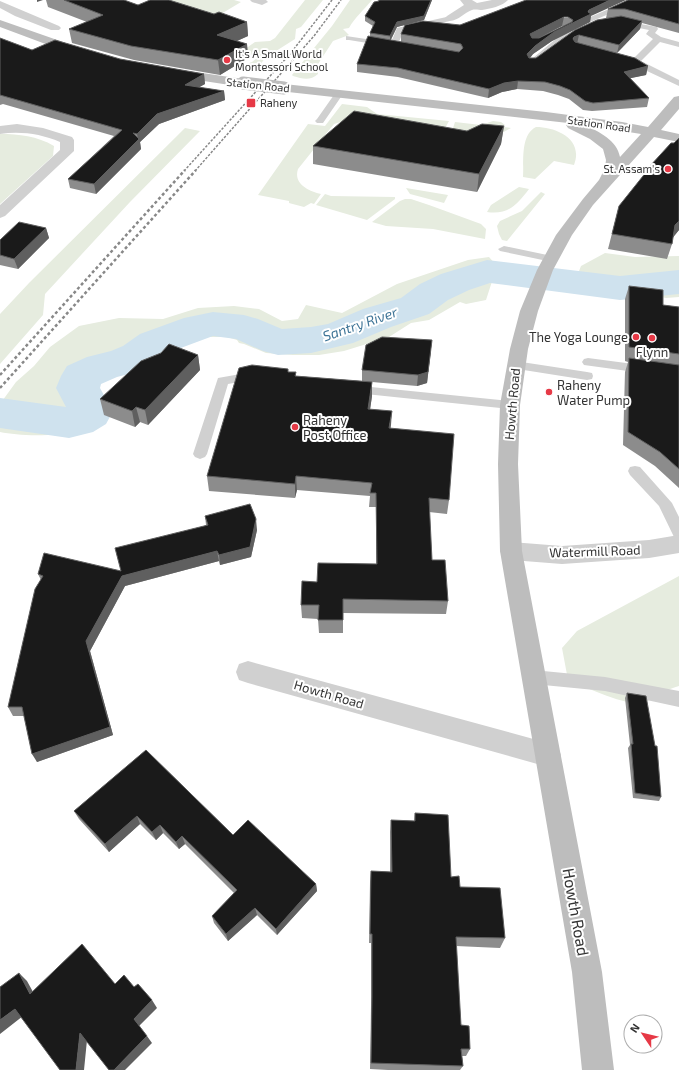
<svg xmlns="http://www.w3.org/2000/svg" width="679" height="1070" font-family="'Exo 2',sans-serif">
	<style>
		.green { fill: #e6ecdf }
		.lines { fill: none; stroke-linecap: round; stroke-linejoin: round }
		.river { fill: #cfe2ee; fill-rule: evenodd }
		.service { fill: #d0d0d0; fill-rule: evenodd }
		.minor { fill: #d0d0d0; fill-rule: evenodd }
		.tertiary { fill: #d0d0d0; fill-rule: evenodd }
		.secondary { fill: #bdbdbd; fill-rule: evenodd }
		.rail-far1 { stroke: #888; stroke-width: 1.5; stroke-dasharray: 2.5 1.5; stroke-linecap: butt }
		.rail { stroke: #888; stroke-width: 2.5; stroke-dasharray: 3 2.5; stroke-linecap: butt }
		.secondary-bridge { stroke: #bdbdbd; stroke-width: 13 }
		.wall { fill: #8c8c8c; fill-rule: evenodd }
		.shaded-wall { fill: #5f5f5f }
		.building { fill: #1a1a1a; stroke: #5f5f5f; fill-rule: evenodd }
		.poi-dot { fill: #e63946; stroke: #fff; stroke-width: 1.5 }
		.labels { text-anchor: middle; stroke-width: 4; stroke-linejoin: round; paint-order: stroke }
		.far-poi-label { font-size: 11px; fill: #333; stroke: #fff; text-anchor: start }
		.far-street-label { font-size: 11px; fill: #333; stroke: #fff }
		.poi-label { font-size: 13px; fill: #333; stroke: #fff; text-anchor: start }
		.street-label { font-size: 13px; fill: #333; stroke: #fff }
		.water-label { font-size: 14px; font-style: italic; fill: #3f7597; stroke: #fff }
		.near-street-label { font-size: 16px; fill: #333; stroke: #fff }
	</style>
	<rect width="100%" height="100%" fill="#fff"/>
	<path class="green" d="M157,0H234L241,2L221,14L209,15Z
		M305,0H323L301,27L296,29L295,39L265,58L255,72L237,71L235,68L252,62L257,58L247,54L245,49L255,42L270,41L275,38Z
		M350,0H372C364,10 355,17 349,28L343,29L349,35L333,41L318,64V74C310,81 303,79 293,76L292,75L332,26Z
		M342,104L367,107L377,114L449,121L443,132L347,120L334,124L298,169C293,184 309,191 321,194L314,204L311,203L304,207L289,203V201L258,195L308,124L325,126Z
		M493,121L501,122L505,125L504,127L511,128L500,134H451L455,122L481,125Z
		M536,127C556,127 584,139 574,165L554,161L535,179L523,177C524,162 520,135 536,127Z
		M185,128L200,131L130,202L45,294L43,315L0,364V314L29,283Z
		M0,134C19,134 37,136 54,146L53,156L0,204Z
		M519,187L529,189C517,205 508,215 487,212L491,205Z
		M406,188L448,195L444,203L410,194Z
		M541,192L545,194L507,241L502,240L499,234L497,226L500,221L522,211Z
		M325,194L331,196L395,197V199L367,220L316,205Z
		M405,199H411L429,205L481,224L486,229L485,239L433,229L386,226L372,222L400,201Z
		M605,253L635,257L679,256V297L666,298L647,294L612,297L580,293L572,289L581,266Z
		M489,257L497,266L486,300L466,304L460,302L429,320L411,323L389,337L344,351L319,355H293L266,353L244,344L239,343L237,340L227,337H204L194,334H167L138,348L128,355L102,363L94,373L86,380L87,387L95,400L93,416C88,420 83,425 78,428C59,438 20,436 0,432V404L16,382L34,366L50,347L79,326L119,318L163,319L198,308L234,306L259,309L282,321L298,319L306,305L342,313L397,284L468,260Z
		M679,576V686C666,689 655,699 642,703C629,707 582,686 568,680L562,648L577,631Z"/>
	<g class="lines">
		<path class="river" d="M487,260L620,276L679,270V294L620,300L490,283L469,290L448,300L429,314L391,327L353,343L311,353L278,355L263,351L236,339L213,336L170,352L153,364L140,371L117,377L101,384L100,388L111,408L112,413L106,424L93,432L69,438L0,428V398L66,407L56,388L61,376L67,366L87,357L111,351L123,346L140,334L184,318L213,312L244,315L258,319L282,329L311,327L328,324L363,309L401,298L420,284L441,274Z"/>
		<path class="service" d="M630,0H641L574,29H571L567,27Z
			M451,16L455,18L454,20L403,32L397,47H391L390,45L397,28Z
			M619,20L657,27L658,29L655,33L661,37L679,42V47L660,42L641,61L679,80V86L632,64L631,62L632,60L653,39L646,34L649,30L619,24Z
			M577,29H583L584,31L563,42L540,60L537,61L533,58L557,38Z
			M346,36L386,42L390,44L386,46L349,40H346Z
			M339,91L343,94L323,123H317L315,121L317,119L336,92Z
			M504,246L552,256L558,259L552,262L500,251L498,249Z
			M588,358L679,370V378L584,365L582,362L584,359Z
			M515,361L587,372L592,373L593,376L592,379L587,380L511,368L509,365L511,362Z
			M257,371L262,372L263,375L262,378L228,384L207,454L205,457L200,459L195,457L193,454L218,378Z
			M351,385L510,401L515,402L517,405L515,408L510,409L346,392L345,389L346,386Z
			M635,466L640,467L672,503L679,517V539L674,537L659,506L630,475L628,471L630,467Z
			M533,670L605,677L679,691V707L605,691L533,684L527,682L525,677L527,672Z"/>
		<path class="minor" d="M250,0H266L268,2L262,5L252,2Z
			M460,0H472L477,3L492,0H508C503,6 489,9 482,10C479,10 475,9 472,10C463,13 457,23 447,20L445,18L447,16L464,5Z
			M0,1L59,26L61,28L59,30H51L15,16L0,8Z
			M17,124L43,128L72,137L74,140V151L5,216L0,218V205L60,150V142C41,134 21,131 0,134V126Z
			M248,661L548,743L557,746L561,755L557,764L548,767L248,683L239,680L236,672L239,664Z"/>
		<path class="tertiary" d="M679,535V553L649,558L562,564L511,560L503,557L500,551L503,545L511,542L562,546L649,540Z"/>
		<path class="secondary" d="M0,20L83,49L85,52L83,55H75L0,27Z
			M175,69L243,79L248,80L249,83L248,86L243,87L171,76L169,73L171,70Z
			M284,84L546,112L622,122L648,127L674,97L679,96V109L661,130L679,134V142L654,137L593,205L572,235L553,270L538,311L528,349L520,405L518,464L522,551L602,972L614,1070H582L572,972L500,551L498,464L500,405L510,349L520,311L537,270L556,235L583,199L599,180L605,168L606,160L603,149L590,139L568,128L566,125L568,123L279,91L278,88L279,85ZM585,125L641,134L620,157C617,140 599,132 585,125Z"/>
		<path class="rail-far1" d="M184,171L290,54L332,0
			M195,171L314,36L341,0"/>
		<path class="rail" d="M0,375L185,170
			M0,388L196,170"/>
		<path class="secondary-bridge" d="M243,83L284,88"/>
	</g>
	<path class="wall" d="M46,0H124L138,5L214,14L247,22L248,36L237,41L247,44L248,58L220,75L134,60L72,43L69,29L87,22L48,7Z
		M379,0H432L424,20L397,27L391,40L401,42V34L460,25L591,16L590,22L552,41L533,54L530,58H536L613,18H606L608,9L679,0V33L642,23L640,29L617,53L648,66L646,75L630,78L649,98L647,107L592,111L583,110L569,99L558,95L543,91L517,89L502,92L488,98L398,77L357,72V64L370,37V33L373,26L365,21V16ZM562,26H565L539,38H538Z
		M0,38L32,50L120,59L204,74L205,84L198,87L224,91L225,100L159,124L140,142L141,149L96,194L70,188L68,179L114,136L3,104L0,105Z
		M504,126L501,144L477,192L313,164V146L467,131Z
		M679,138V230L673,237L672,244L667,259L608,249L619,206L649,169L650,166Z
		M46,228L49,238L18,269L0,265V240Z
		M629,286L663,305L679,307V488L655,466L623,445L625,372L628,362L625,361V299Z
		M431,351L427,383L417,386L372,382V396L370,409L390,428L449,500L447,514L429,512L432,560L448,601L446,614L343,613V633H319L318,619L302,618L301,605L317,582L376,564V507H369L370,496L297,490L295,498L209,491L207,476L288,369V372H296V376L362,381V370Z
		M198,355L200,370L148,425L140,422L135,427L104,415L100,399Z
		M205,516L257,530L251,557L220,565L219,561L125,586L90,651L113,735L37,762L24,716H13L8,707L41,580L38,574L121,571L206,525Z
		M627,693L661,797L659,801L633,798L628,748L630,745L625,698Z
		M146,750L233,835L316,884L317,891L277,935L257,915L228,941L214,923L212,916L234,893L185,844L179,849L163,833L156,840L140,824L109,852L79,819L74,811Z
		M415,813L451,877L505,938L500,948L456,946L461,1025L470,1049L466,1056H462L463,1066L460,1070H388L370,1069L371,1006V943H369L370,882L371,871L390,872V832L391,820L414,821Z"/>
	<path class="shaded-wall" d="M37,0H43L37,2Z
		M431,0H432L424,20L397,27L390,41V36L397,22Z
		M610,0H626L591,16L590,22L552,41L533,54L526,63L527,54L535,46L554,32L587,16L589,10Z
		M564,17L562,26L529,43L530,34Z
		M642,21L640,29L617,53L619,45Z
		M247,22L248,36L219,49L217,35Z
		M579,35L577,44L572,46L574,37Z
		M247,44L248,58L220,75L218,60Z
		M648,66L646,75L622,80L624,72Z
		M204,74L205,84L186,95L185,85Z
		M518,81L517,89L502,92L488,98L489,89L504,83Z
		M224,91L225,100L159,124L140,142L141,149L96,194L94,184L138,140L137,134L157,114Z
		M504,126L501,144L477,192L479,174Z
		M679,221V230L671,240L675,225Z
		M46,228L49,238L18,269L14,259Z
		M432,340L427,383L417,386L418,375Z
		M198,355L200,370L148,425L145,410Z
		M372,382V396L368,424V409Z
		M136,407L140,422L135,427L132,411Z
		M392,411L391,425L389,442V428Z
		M296,476L297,490L295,498V484Z
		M256,519L257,530L251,557L220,565L219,555Z
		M217,551L219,561L125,586L90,651L113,735L37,762L32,754L86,641L122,576Z
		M137,816L140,824L109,852L105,844Z
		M160,825L163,833L156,840L152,832Z
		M182,836L185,844L179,849L176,842Z
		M316,884L317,891L277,935L276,929Z
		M255,908L257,915L228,941L226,934Z
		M19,973L27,981L38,1001L30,994Z
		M152,1000L157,1008L139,1026L134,1019Z
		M15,1009L23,1016L0,1034V1020Z
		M80,1033L87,1040L84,1070H76Z
		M147,1036L152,1043L125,1070H114Z"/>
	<path class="building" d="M64,0H124L138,5L150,0H169L214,14L219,12L247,22L217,35L247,44L218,60L131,46L69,29L103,15Z
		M379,0H431L424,16L397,22L390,36L370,33L375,22L365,16L374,2L379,1Z
		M526,0H610L589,10L588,12L591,14L554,32L535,46L527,54L529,58H536L575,30L597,20L621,16L642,21L619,45L579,35L574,37L573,39L575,42L635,58L648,66L624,72L649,98L593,103L585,101L570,90L560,86L545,82L518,81L504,83L489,89L398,68L357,64L368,36L459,52L463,48L461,44L401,34L405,25L423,21L460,25ZM564,17H568L573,20L572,22L539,38H532L530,34Z
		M628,0H679V24L625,9H608Z
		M0,38L32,50L55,40L120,59L204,74L185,85L224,91L157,114L137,134L133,133L139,139L94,184L68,179L122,130L0,95Z
		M354,111L467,131L482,124L504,126L479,174L313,146Z
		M679,138V221L675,225L672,244L612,234L619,206L651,166H650L671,143H674Z
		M19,222L46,228L14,259L0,255V240Z
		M629,286L663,290V305L679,307V354L629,347Z
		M382,337L432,340L428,372L418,375L362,370L366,345Z
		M169,344L198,355L145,410L136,407L132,411L100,399L141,361L161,353Z
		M629,358L679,365V469L660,452L628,432Z
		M252,365L288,369V372H296L295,376L372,382L368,409L392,411L389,428L454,434L449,500L429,498L432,560H445L448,601L343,599V620H318L319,605H301L302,581L317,582L318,563L377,564L376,493H370L372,483L296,476L295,484L207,476L239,368Z
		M250,504L256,519L250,547L219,555L217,551L122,576L86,641L110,727L32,754L22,707H8L35,589L43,576L38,574L44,553L121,571L115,548L208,525L205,516Z
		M627,693L646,696L655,746H657L661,797L635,793L631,744H633Z
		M146,750L233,835L248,820L316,884L276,929L255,908L226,934L212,916L237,890L182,836L176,842L160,825L152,832L137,816L105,844L74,811Z
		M415,813L448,815L451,877L459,876L460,887L500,888L505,938L456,937L461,1025L469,1026L470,1049H461L463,1066L371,1063L372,997V934H370L371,871L392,872L391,820L415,821Z
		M82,944L115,984L124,975L134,987L138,984L152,1000L134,1019L147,1036L114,1070H109L80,1033L76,1070H60L15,1009L0,1020V987L19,973L30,994Z"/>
	<g class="poi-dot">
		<circle cx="227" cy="60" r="4"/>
		<rect x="246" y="98" width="10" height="10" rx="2"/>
		<circle cx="668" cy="169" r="4"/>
		<circle cx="636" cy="337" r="4"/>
		<circle cx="652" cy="338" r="4"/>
		<circle cx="549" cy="392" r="4"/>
		<circle cx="295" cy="427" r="4"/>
	</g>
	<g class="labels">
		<g class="far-poi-label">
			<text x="235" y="58">It's A Small World<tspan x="235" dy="13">Montessori School</tspan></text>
			<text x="260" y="107">Raheny</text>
			<text x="660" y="173" text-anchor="end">St. Assam's</text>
		</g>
		<g class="far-street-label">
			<text transform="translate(258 85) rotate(6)" y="4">Station Road</text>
			<text transform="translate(599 124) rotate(8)" y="4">Station Road</text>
		</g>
		<g class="poi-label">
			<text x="628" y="342" text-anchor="end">The Yoga Lounge</text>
			<text x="652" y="357" text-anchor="middle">Flynn</text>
			<text x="557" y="390">Raheny<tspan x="557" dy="15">Water Pump</tspan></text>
			<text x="303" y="425">Raheny<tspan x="303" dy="15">Post Office</tspan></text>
		</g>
		<g class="street-label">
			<text transform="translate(512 404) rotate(-85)" y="5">Howth Road</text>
			<text transform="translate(595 551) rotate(-2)" y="5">Watermill Road</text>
			<text transform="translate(329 694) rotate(16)" y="5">Howth Road</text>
		</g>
		<g class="water-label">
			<text transform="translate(360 324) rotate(-19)" y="5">Santry River</text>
		</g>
		<g class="near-street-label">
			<text transform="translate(576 912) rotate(80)" y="6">Howth Road</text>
		</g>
	</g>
	<g transform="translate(643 1034) rotate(305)"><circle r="19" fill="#ffffff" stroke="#adadad"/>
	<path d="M0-3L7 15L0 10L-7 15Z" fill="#e63946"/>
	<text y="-6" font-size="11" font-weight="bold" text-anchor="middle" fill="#333333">N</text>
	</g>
</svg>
